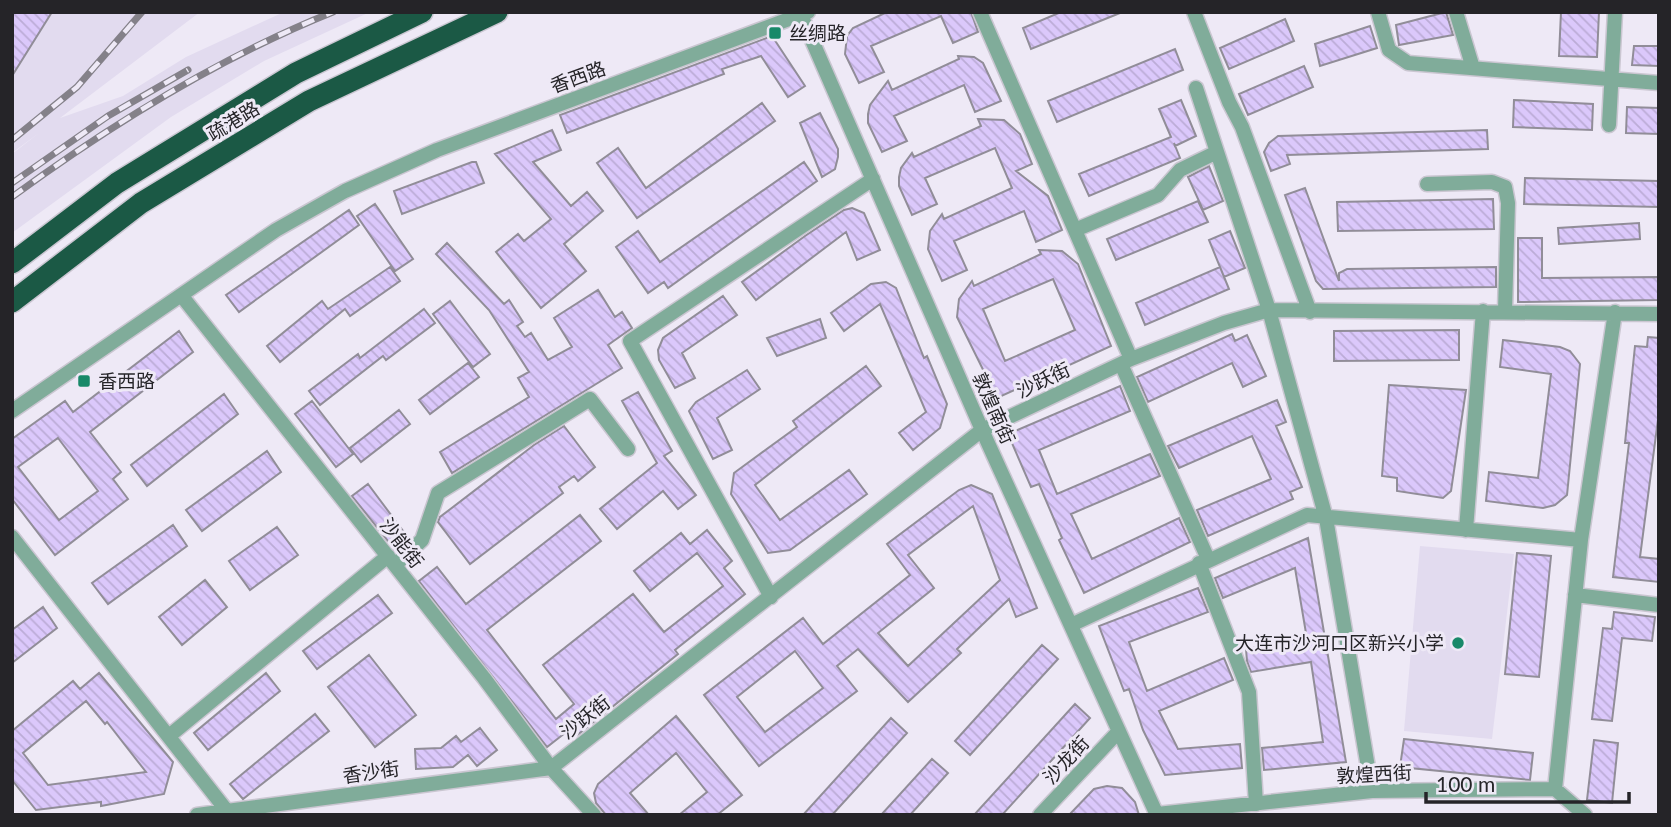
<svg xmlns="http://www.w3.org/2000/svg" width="1671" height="827" font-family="Lato,'Noto Sans SC',sans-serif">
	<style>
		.built { fill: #e2dbef }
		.building { fill: url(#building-back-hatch); stroke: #918d98; stroke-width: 2; fill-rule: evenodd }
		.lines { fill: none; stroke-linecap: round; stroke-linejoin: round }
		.minor-casing { stroke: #cac6d1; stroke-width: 17 }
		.highway-casing { stroke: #cac6d1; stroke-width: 24 }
		.minor { stroke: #80ac9a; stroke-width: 14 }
		.highway { stroke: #1b5945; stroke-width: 21 }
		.rail-casing { stroke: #848189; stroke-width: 7 }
		.rail { stroke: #eee9f6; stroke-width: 4.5; stroke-dasharray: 13; stroke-linecap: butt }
		.poi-dot { fill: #188969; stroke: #eee9f6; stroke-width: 2.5 }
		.labels { text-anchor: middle; stroke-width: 6; stroke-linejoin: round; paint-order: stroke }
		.poi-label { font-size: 19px; fill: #252428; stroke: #eee9f6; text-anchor: start }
		.street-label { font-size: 19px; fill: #252428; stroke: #eee9f6 }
	</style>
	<defs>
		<pattern id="building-back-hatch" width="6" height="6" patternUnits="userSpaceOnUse" patternTransform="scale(1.75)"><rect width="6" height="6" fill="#dbc8fb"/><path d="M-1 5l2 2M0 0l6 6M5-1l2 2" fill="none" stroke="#bcacd7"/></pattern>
	</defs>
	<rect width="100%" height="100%" fill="#eee9f6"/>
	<path class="built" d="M12,12H200L60,118L123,96L186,57L284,12H370L264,61L171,117L12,233V154L39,133L12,153Z
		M1420,546L1514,554L1492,739L1404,731Z"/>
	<path class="building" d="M12,12H52L12,76Z
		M887,12H971L978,32L953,43L941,16L871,46L884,72L859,83L845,54L847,36L853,28Z
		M1061,12H1120V13L1031,49L1023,28Z
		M1446,12L1453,35L1399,45L1396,25Z
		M1561,12H1599L1597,57L1559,56Z
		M1285,19L1294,41L1229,69L1220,48Z
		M1370,26L1377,48L1320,66L1315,44Z
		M772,36L805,86L788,97L761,56L722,69L724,74L567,133L560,115Z
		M1634,46H1659V66L1632,65Z
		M1175,49L1183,70L1057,122L1048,101Z
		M958,56L974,57L983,63L1001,101L975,112L964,85L894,116L907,141L882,152L868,123V114L870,105L888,81L892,90L959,59Z
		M1304,66L1313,87L1248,115L1239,94Z
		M1181,100L1196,136L1175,146L1174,143L1180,158L1089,196L1079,174L1171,137L1159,109Z
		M1514,100L1593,104L1592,130L1513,127Z
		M762,103L775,121L637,218L597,163L618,148L646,188Z
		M1627,107L1659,108V134L1626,133Z
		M820,113L838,149V157L835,169L822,177L800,123Z
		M978,119L1004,120L1020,134L1032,164L1016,171L1048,196L1062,230L1036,242L1024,211L954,241L967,270L942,281L928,249L930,231L942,214L944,219L1012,188L995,148L925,178L937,204L912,215L899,186V177L901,168L912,153L914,157L981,126Z
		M552,130L561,150L533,162L571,206L587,192L603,211L564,244L586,271L541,308L496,252L518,234L524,241L551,219L495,154Z
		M1487,130L1488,149L1287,155L1290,164L1271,171L1264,152L1269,143L1278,136Z
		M472,162H476L484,183L402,214L394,191Z
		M804,162L817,181L668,288L664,282L648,293L616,247L638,231L660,262Z
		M1209,166L1223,201L1203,210L1188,177Z
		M1525,178L1659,181V207L1524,204Z
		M1305,188L1339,281V273L1347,269L1496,267V287L1323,289L1316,281L1285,195Z
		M1493,199L1494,229L1338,231L1337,202Z
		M1198,201L1208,222L1116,260L1107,239Z
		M375,204L413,259L395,271L357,216Z
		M852,208L864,213L880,250L857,260L846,232L756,300L742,282L805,236L844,210Z
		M349,210L359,225L239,312L226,295Z
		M1639,223L1640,239L1559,244L1558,228Z
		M1230,231L1245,268L1224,277L1209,240Z
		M1518,238H1542V278L1659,277V300L1518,302Z
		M447,243L504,304L509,300L523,322L517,326L525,337L531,333L548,360L572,347L554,318L598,290L615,317L622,312L632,328L608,345L622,368L452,473L440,452L529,397L518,378L529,372L489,310L436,254Z
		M1039,250L1062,251L1078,264L1111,346L997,398L957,317L959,299L972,281L974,286L1041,254ZM1053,279L1075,330L1005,361L983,309Z
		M390,267L400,281L350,316L345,309L280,362L267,346L322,301L328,309Z
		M1220,267L1229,289L1145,325L1136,303Z
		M886,282L896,288L924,358L927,356L947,404L940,428L913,450L899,433L926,412L880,304L844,331L831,313L871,284Z
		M723,296L737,315L682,353L695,378L675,388L659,360L658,350L663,338Z
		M450,301L490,354L473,367L433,314Z
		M424,309L435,323L386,360L383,356L320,405L309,391L358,354L360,358Z
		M820,319L826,338L777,356L767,338Z
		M1459,330V360L1334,361V331Z
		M179,331L193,352L90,432L121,472L113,479L128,499L55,555L12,499V439L65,401L73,412ZM58,438L98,491L59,520L18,467Z
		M1232,334L1235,341L1247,335L1266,376L1243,387L1232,363L1148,402L1137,377Z
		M1648,337L1659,338V412L1640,557L1659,559V582L1613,577L1629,443H1625L1635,346L1647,347Z
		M1503,340L1560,347L1570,351L1580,364L1567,495L1555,505L1543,508L1486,501L1489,472L1538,478L1551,374L1500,367Z
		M468,363L479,377L430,414L419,400Z
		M866,366L881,386L755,485L780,520L849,470L867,494L790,550L768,553L731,494L734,473L797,427L793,421Z
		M747,370L760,389L717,418L732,450L713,459L689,411L696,402Z
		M1389,385L1466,390L1451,491L1443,498L1397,491V478L1382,476Z
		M1120,386L1130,411L1039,450L1057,494L1150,454L1160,476L1071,514L1092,559L1179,518L1190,542L1084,593L1059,540L1062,538L1039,484L1031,487L1008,434Z
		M638,392L672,451L664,456L696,495L678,509L663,491L617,529L600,509L657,463L622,401Z
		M224,394L238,414L147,486L131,465Z
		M1277,400L1286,422L1276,426L1302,487L1290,492L1293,499L1208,536L1197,510L1271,479L1252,436L1179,468L1168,446Z
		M312,401L353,454L336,467L295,414Z
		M399,410L410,424L361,462L350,448Z
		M564,426L595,467L578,481L574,476L559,487L563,493L470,564L438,522L440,517L534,445Z
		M267,451L281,472L202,531L186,510Z
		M368,484L409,539L396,551L352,496Z
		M971,485L992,494L1037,608L1016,617L1009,599L957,649L961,653L908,702L858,649L837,666L857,691L759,766L704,695L803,618L823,644L910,575L887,544L959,490ZM973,506L1000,580L908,666L878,633L934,588L908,555ZM795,651L823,688L765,732L737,697Z
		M580,515L601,541L487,630L556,719L574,704L543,665L633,594L664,632L723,586L697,553L650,591L634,571L681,533L690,544L707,530L732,561L724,568L745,594L675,650L678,654L571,740L565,733L547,747L419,581L437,567L466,604Z
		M173,525L187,546L108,604L92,583Z
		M277,527L298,555L250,590L229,561Z
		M1308,538L1346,762L1264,770L1262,748L1323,742L1311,662L1251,672L1247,661L1246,649L1307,639L1295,568L1223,598L1215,578Z
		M1517,553L1551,556L1539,677L1505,674Z
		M205,580L227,607L182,645L159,617Z
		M1198,588L1208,612L1129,642L1147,691L1224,658L1233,680L1159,711L1178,749L1240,744L1242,768L1165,775L1143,730L1129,689L1124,691L1099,626Z
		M378,595L392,613L317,669L303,651Z
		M43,607L57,628L12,663V630Z
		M1614,612L1655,617L1652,641L1622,638L1612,721L1592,719L1603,628L1612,629Z
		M1042,645L1058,659L970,755L955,741Z
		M369,655L416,715L375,747L328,687Z
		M99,673L173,762L164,794L101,806V802L36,810L12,780V731L73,681L80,689ZM86,701L105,724L107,722L146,772L48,785L23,753Z
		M266,673L280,691L208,750L194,733Z
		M1075,704L1090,718L1002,815H974Z
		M315,714L329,731L243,799L230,784Z
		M676,716L742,795L717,815H679L707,792L676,753L630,793L649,815H606L596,803L594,793L598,784Z
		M891,718L907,733L832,815H803Z
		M480,728L497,750L477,766L468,755L453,767L416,769L415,749L441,748L456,736L461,742Z
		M1404,739L1533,753L1530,780L1400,767Z
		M1594,740L1618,743L1612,803L1587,800Z
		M932,759L948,773L910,815H881Z
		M1107,786L1122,788L1135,802L1139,815H1069L1094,789Z"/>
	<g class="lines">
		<g class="minor-casing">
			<path id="minor" d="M980,12L1131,359
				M1194,12L1229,102L1242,127L1310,312
				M1378,12L1389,50L1408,63L1659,83
				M1456,12L1473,68
				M801,15L982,430L1157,815
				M1196,88L1269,310L1326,518L1372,791
				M1609,125L1615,12
				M1427,184L1492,182L1505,187L1508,203L1505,311
				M1075,230L1158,195L1180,170L1215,153
				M181,295L484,678L551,768L594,815
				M1121,364L1208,559
				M12,411L276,230L345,191L437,150L808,12
				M1466,530L1483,311
				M12,537L227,811
				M1199,563L1249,692L1256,804
				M395,565L422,540L438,493L590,399L628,449
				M1575,595L1659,605
				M771,597L630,341L873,179
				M1071,625L1307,515L1581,540
				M169,736L388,556
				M1555,789L1581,540L1615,312
				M1157,814L1372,791L1555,789L1585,815
				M197,815L551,768L982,430L1131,359L1224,323L1269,310L1659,314
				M1040,815L1119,731"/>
		</g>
		<g class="highway-casing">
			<path id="highway" d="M12,263L117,183L296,73L422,12
				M12,302L141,203L309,101L497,12"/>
		</g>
		<use href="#minor" class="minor"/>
		<use href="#highway" class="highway"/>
		<g class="rail-casing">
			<path id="rail" d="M12,140L77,87L142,12
				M12,183L108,116L188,70
				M12,197C112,124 218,58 333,12"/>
		</g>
		<use href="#rail" class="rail"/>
	</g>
	<g class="poi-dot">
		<rect x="768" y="26" width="14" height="14" rx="3.5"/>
		<rect x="77" y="374" width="14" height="14" rx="3.5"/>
		<circle cx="1458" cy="643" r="7"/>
	</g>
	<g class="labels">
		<g class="poi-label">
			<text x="789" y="40">丝绸路</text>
			<text x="98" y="388">香西路</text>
			<text x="1444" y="650" text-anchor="end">大连市沙河口区新兴小学</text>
		</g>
		<g class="street-label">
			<text transform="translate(578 77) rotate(-20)" y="7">香西路</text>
			<text transform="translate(233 121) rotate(-31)" y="7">疏港路</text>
			<text transform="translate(1043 380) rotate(-25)" y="7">沙跃街</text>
			<text transform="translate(994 408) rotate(66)" y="7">敦煌南街</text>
			<text transform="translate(402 543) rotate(52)" y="7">沙能街</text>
			<text transform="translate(585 717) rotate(-38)" y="7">沙跃街</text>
			<text transform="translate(1066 760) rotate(-47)" y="7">沙龙街</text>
			<text transform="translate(371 772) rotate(-8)" y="7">香沙街</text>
			<text transform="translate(1374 774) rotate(-3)" y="7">敦煌西街</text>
		</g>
	</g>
	<rect width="1671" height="827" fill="none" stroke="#252428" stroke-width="28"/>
	<path d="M1426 792v10h203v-10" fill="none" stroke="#252428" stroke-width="3.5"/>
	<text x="1436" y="792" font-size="21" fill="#252428" stroke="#eee9f6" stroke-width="5" paint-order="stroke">100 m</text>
</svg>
